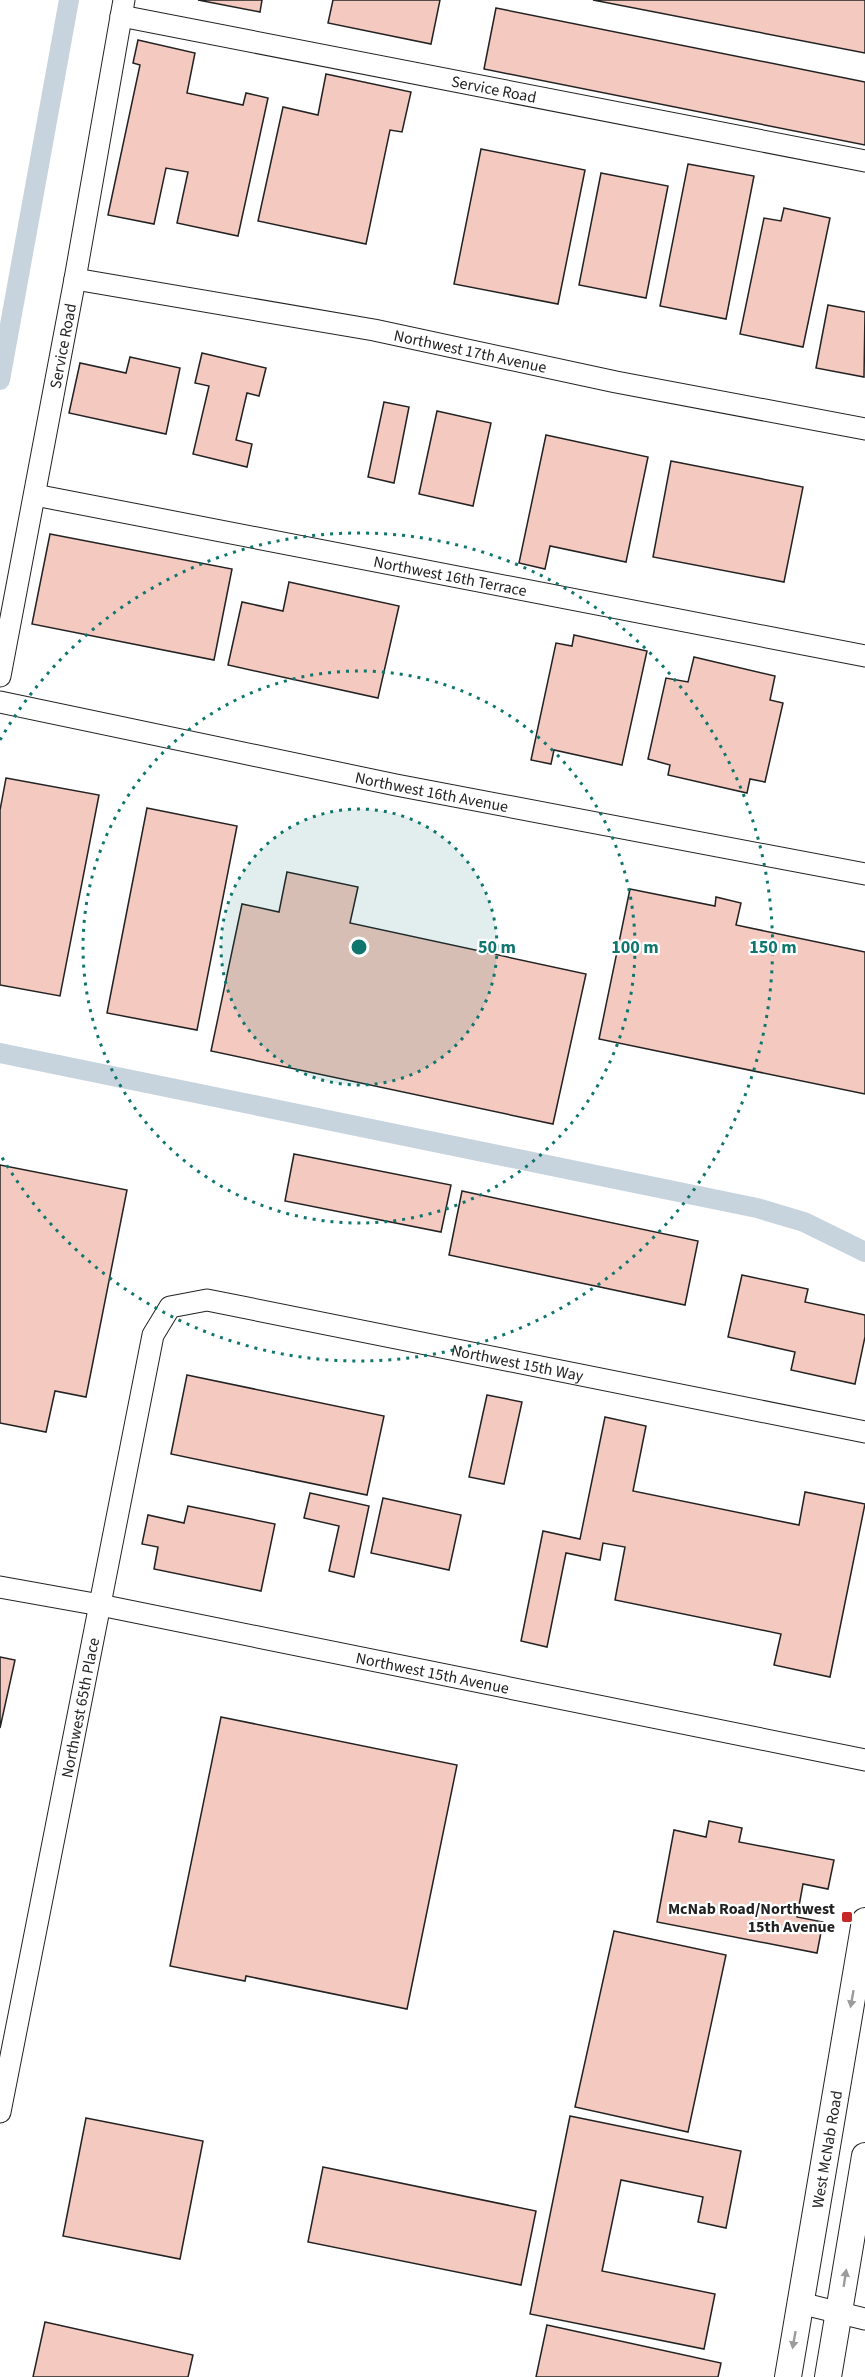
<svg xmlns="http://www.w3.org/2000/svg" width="865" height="2377" font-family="'Source Sans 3',sans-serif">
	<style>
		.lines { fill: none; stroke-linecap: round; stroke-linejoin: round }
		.canal { stroke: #c7d3dd; stroke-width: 20 }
		.building { fill: #f3c9c0; stroke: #222; stroke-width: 1.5 }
		.minor-casing { stroke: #222; stroke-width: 23 }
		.major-casing { stroke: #222; stroke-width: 28 }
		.minor { stroke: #fff; stroke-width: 21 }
		.major { stroke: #fff; stroke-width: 26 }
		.oneway { fill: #9c9c9c }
		.ring { fill: none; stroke: #0f766e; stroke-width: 3; stroke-dasharray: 3 6 }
		.poi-dot { fill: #c62828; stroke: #fff; stroke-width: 2 }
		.labels { text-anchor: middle; stroke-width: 4.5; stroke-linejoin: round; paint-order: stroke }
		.street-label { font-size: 16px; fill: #222; stroke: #fff }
		.poi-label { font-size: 16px; font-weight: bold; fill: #222; stroke: #fff; text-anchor: end }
		.centre { fill: #0f766e; stroke: #fff; stroke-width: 3 }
		.ring-label { font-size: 18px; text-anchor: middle; font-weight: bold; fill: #0f766e; stroke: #fff; stroke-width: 4.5; stroke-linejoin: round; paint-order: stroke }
	</style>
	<rect width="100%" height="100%" fill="#fff"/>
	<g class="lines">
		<path class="canal" d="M0,380L69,0
			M0,1053L757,1208L804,1222L865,1252"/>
	</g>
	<path class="building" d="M198,0H262L260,12Z
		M333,0H440L431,44L328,23Z
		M593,0H865V53Z
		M496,8L865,82V145L484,69Z
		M138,40L195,53L187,93L243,105L246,93L268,98L238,236L177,223L188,172L166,168L154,224L108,215L140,65L133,63Z
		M326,74L411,92L402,132L390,130L366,244L258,221L283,107L318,115Z
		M481,149L585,170L558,304L454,284Z
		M688,164L754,176L726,319L660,306Z
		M601,173L668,186L646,298L579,285Z
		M784,208L830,218L803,347L740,334L764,218L781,221Z
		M828,305L865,312L864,377L816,368Z
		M202,353L266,368L259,396L247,393L236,440L252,444L247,467L193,454L209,386L195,383Z
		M130,357L180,368L166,434L69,413L80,363L126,373Z
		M384,402L409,407L394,483L368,477Z
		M437,411L491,423L473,506L419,494Z
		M546,435L648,457L626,562L550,546L545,569L519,563Z
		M671,461L803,487L784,582L653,557Z
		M50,534L232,569L214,660L32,624Z
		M289,582L399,606L378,698L228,665L242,602L283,611Z
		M574,635L647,651L622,765L554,750L551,764L531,760L556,643L572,646Z
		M694,657L775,676L770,700L783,703L765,782L750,779L747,793L668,775L670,765L648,759L666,678L688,682Z
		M6,778L99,795L60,996L0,985V810Z
		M147,808L237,826L197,1030L107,1013Z
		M287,872L358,887L350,923L586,974L553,1124L211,1051L242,904L279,912Z
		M630,889L715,906L716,897L741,903L736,925L865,952V1094L599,1039Z
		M294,1154L451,1185L441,1232L285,1201Z
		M0,1165L127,1190L86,1397L55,1391L46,1432L0,1423Z
		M462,1191L698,1241L685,1305L449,1255Z
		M742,1275L808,1289L805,1302L865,1315V1337L855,1384L791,1370L795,1352L728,1337Z
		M187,1375L384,1416L367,1495L171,1454Z
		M487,1395L522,1402L504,1484L469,1477Z
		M605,1417L646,1426L633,1491L799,1525L805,1492L865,1504L830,1677L774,1665L781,1634L615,1600L625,1547L603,1543L600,1560L566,1553L547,1647L521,1641L543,1531L580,1539Z
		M310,1493L369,1506L354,1577L329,1571L339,1526L304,1518Z
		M383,1498L461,1515L449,1570L371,1553Z
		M188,1506L275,1524L261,1591L154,1569L158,1547L142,1544L148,1515L184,1523Z
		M0,1657L15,1660L0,1728Z
		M221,1717L457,1765L407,2009L246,1976L245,1981L170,1966Z
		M709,1821L742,1828L739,1842L834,1860L828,1889L803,1884L797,1917L823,1922L817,1953L657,1922L674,1830L706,1837Z
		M614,1931L726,1955L688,2132L575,2107Z
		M570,2116L741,2151L726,2228L698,2222L703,2197L621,2180L602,2271L715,2294L704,2349L530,2314Z
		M86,2118L203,2141L180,2259L63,2236Z
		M323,2167L536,2211L521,2285L308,2242Z
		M45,2322L193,2355L188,2377H33Z
		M547,2325L721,2363L718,2377H536Z"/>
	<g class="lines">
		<g class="minor-casing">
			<g id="minor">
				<path id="s1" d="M121,16L865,161"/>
				<path id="s2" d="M75,279L374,330L616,382L865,429"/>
				<path id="s3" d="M35,495L865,656"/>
				<path id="s4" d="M0,676L75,279L124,0"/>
				<path id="s5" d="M0,702L396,785L865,874"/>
				<path id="s6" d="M0,1587L100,1605L865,1760"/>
				<path id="s7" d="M0,2112L153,1335L170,1307L207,1300L865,1432"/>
				<path d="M800,2303L865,2319"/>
			</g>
		</g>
		<g class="major-casing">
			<g id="major">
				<path id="s8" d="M788,2377L865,1921"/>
				<path d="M828,2377L865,2156"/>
			</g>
		</g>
		<use href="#minor" class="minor"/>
		<use href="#major" class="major"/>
	</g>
	<defs><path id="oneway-solid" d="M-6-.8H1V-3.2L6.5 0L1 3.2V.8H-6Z" transform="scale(1.5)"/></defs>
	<g class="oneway">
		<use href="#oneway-solid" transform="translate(852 1999) rotate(100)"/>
		<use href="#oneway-solid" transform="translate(845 2278) rotate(-81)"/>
		<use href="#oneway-solid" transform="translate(794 2340) rotate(100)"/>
	</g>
	<circle cx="359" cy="947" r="138" fill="#0f766e" fill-opacity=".12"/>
	<g class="ring">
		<circle cx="359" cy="947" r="138"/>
		<circle cx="359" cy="947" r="276"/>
		<path d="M0 740A414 414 0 1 1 0 1154"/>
	</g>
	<rect class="poi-dot" x="841" y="1911" width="12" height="12" rx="3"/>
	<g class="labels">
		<g class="street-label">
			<text dy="6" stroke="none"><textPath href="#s1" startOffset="380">Service Road</textPath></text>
			<text dy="6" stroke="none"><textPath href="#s4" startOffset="336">Service Road</textPath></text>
			<text dy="6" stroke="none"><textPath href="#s2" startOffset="402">Northwest 17th Avenue</textPath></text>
			<text dy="6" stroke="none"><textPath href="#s3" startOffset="423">Northwest 16th Terrace</textPath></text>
			<text dy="6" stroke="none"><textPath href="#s5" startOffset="441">Northwest 16th Avenue</textPath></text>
			<text dy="6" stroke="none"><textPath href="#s7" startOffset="1179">Northwest 15th Way</textPath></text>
			<text dy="6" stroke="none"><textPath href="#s6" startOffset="441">Northwest 15th Avenue</textPath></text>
			<text dy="6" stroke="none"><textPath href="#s7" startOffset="412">Northwest 65th Place</textPath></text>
			<text dy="6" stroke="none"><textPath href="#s8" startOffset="231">West McNab Road</textPath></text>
		</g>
		<g class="poi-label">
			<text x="835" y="1914">McNab Road/Northwest<tspan x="835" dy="18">15th Avenue</tspan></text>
		</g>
	</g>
	<circle cx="359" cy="947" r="9" class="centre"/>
	<g class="ring-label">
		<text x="497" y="953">50 m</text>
		<text x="635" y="953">100 m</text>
		<text x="773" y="953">150 m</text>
	</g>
</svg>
